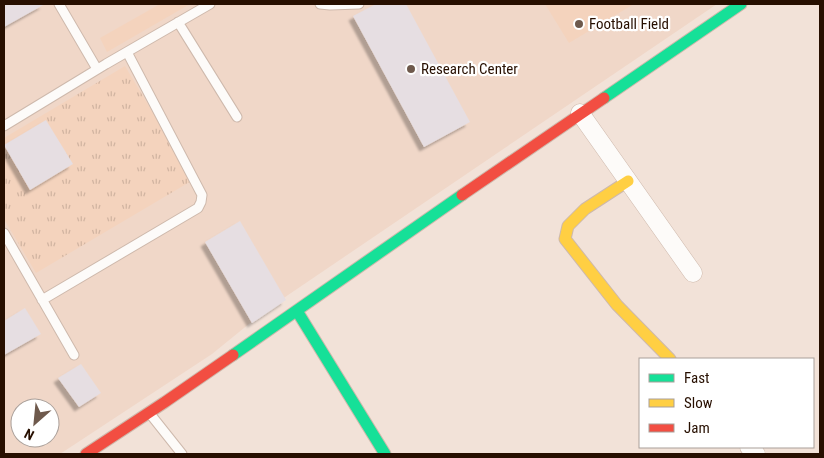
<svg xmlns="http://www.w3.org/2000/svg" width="824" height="458" font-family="'Roboto Condensed',sans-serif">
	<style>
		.built { fill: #f0d7c8; fill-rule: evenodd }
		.grass { fill: url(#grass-tufts) }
		.garden { fill: #f4d3bd }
		.building { fill: #e6dee2; filter: url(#shadow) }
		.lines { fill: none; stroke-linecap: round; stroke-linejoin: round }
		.lane-casing { stroke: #ceb9ac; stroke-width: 11 }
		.street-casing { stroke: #ceb9ac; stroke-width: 19 }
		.fast-casing { stroke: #ceb9ac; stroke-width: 13 }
		.slow-casing { stroke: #ceb9ac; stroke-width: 13 }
		.jam-casing { stroke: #ceb9ac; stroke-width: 13 }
		.lane { stroke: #fdfbf9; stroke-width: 9 }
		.street { stroke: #fdfbf9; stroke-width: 18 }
		.fast { stroke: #16e098; stroke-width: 11 }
		.slow { stroke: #ffcf43; stroke-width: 11 }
		.jam { stroke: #f24e42; stroke-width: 11 }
		.poi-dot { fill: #6e594c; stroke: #fff; stroke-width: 2 }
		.labels { text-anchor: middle; stroke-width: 4.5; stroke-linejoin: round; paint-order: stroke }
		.poi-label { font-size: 15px; fill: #270f00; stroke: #fff; text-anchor: start }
	</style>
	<defs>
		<pattern id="grass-tufts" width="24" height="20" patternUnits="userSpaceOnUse" patternTransform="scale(1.25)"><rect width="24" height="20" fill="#f4d3bd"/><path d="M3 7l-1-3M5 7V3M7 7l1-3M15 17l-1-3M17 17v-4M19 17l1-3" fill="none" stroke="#d1b4a1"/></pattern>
		<filter id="shadow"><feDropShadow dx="-4.5" dy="4.5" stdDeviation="1" flood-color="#0004"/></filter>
	</defs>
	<rect width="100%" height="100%" fill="#f2e2d8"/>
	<path class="built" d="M4,4H717L266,310L212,354L60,454H4ZM20,408H50V438H20Z"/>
	<path class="grass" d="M125,66L193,180L36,273L4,219V138Z"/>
	<path class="garden" d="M160,4H190L107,52L100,38Z
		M545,4H634L569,43Z"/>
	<path class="building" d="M4,4H45L4,27Z
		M376,4H406L470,122L424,147L353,16Z
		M46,120L73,164L30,190L4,145Z
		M240,221L286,300L252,323L205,242Z
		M25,308L41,334L4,355V321Z
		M81,364L101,393L79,407L58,378Z"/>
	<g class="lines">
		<g class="lane-casing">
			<path id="lane" d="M59,4L97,69
				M320,4L330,5L359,4
				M178,22L237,117
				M4,126L106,64L210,4
				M4,233L74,355
				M42,300L198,208L201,202L202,195L127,52
				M151,415L182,454"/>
		</g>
		<g class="street-casing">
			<path id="street" d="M580,113L693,273
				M749,447L756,454"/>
		</g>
		<g class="fast-casing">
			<path id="fast" d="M604,98L741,4
				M297,311L385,454
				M233,355L462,195"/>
		</g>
		<g class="slow-casing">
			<path id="slow" d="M628,181L585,209L568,226L565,239L617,305L670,359"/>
		</g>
		<g class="jam-casing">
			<path id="jam" d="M462,195L604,98
				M86,454L165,402L233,355"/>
		</g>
		<use href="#lane" class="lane"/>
		<use href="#street" class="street"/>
		<use href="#fast" class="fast"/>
		<use href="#slow" class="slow"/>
		<use href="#jam" class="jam"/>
	</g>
	<g class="poi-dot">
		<circle cx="579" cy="24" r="5"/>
		<circle cx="411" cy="69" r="5"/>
	</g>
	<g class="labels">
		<g class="poi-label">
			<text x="589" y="29">Football Field</text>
			<text x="421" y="74">Research Center</text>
		</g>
	</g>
	<rect width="824" height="458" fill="none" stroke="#270f00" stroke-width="10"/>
	<rect x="639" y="358" width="175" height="90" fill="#ffffff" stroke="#a99f99"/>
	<rect x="649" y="374" width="25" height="8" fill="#16e098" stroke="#a99f99"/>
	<text x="684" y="383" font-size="15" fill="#270f00">Fast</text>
	<rect x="649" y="399" width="25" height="8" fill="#ffcf43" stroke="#a99f99"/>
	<text x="684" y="408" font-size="15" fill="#270f00">Slow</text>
	<rect x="649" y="424" width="25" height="8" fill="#f24e42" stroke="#a99f99"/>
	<text x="684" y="433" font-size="15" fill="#270f00">Jam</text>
	<g transform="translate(35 423) rotate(207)"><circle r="24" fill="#ffffff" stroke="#a99f99"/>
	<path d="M0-4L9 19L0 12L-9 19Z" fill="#6e594c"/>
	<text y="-8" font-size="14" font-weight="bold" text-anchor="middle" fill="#270f00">N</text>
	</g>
</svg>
